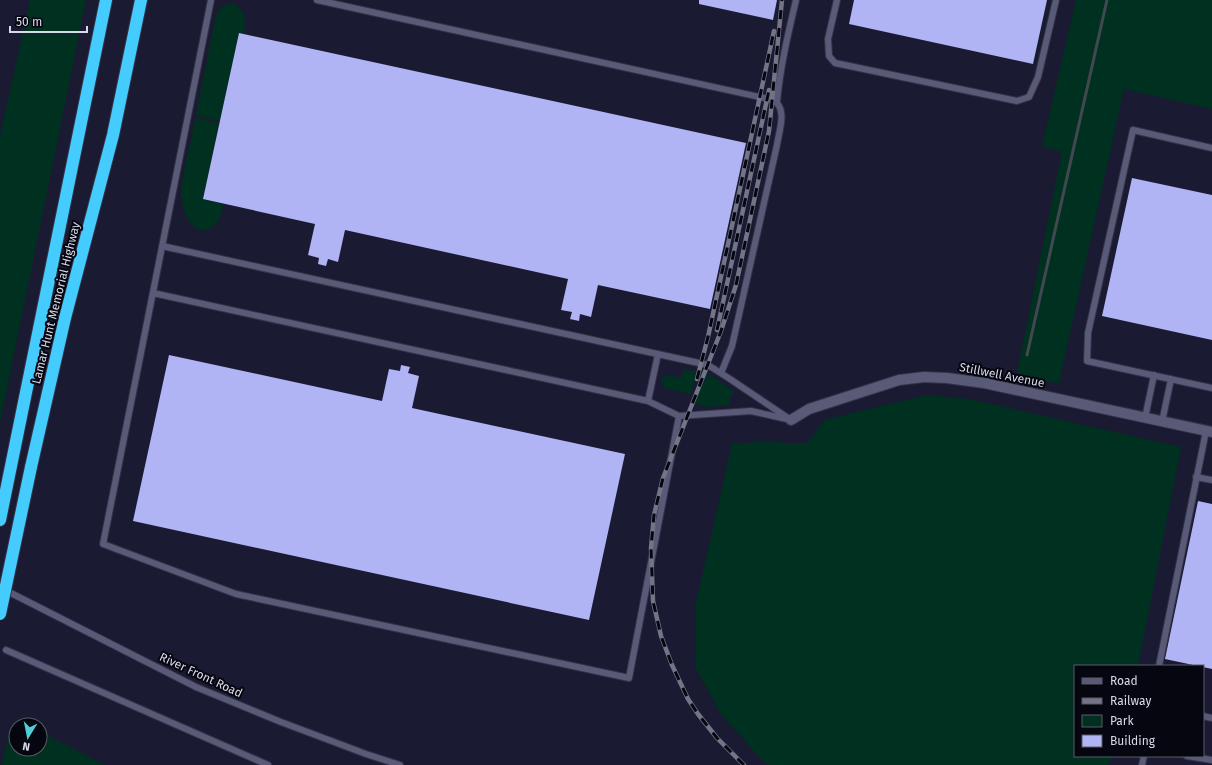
<svg xmlns="http://www.w3.org/2000/svg" width="1212" height="765" font-family="'Fira Sans',sans-serif">
	<style>
		.green { fill: #003120 }
		.lines { fill: none; stroke-linecap: round; stroke-linejoin: round }
		.stream { stroke: #424850; stroke-width: 3 }
		.building { fill: #b0b3f4 }
		.service-casing { stroke: #343347; stroke-width: 8 }
		.minor-casing { stroke: #343347; stroke-width: 12 }
		.motorway-casing { stroke: #343347; stroke-width: 14 }
		.service { stroke: #595a77; stroke-width: 6 }
		.minor { stroke: #595a77; stroke-width: 10 }
		.motorway { stroke: #45ccff; stroke-width: 12 }
		.rail-casing { stroke: #737488; stroke-width: 4.5 }
		.rail { stroke: #060610; stroke-width: 3; stroke-dasharray: 9; stroke-linecap: butt }
		.motorway-bridge-casing { stroke: #343347; stroke-width: 14; stroke-linecap: butt }
		.motorway-bridge { stroke: #45ccff; stroke-width: 12 }
		.labels { text-anchor: middle; stroke-width: 4; stroke-linejoin: round; paint-order: stroke }
		.street-label { font-size: 12px; fill: #d8d9ea; stroke: #060610 }
	</style>
	<rect width="100%" height="100%" fill="#1a1a32"/>
	<path class="green" d="M30,0H86L0,423V136Z
		M1076,0H1212V109L1124,89L1059,383L1016,377L1062,152L1042,146Z
		M230,3C245,5 246,22 244,34L239,33L220,121L197,116L196,114L216,15L221,7Z
		M197,118L219,123L203,199L223,204C222,209 222,215 219,219C217,224 213,228 208,229C187,235 180,201 181,186L195,120Z
		M684,369L697,372L691,394L665,388L663,386L661,382L664,376L670,375L681,378Z
		M707,374L716,378L734,392L730,398V405L706,407L695,403Z
		M926,395L969,399L1181,447L1138,666H1075V756H1115L1107,765H770L765,763L720,713L696,668V603L732,444L771,441L785,443H808L824,420Z
		M11,725H21H16V749H40V732L105,765H2Z"/>
	<g class="lines">
		<path class="stream" d="M1027,355L1107,0"/>
	</g>
	<path class="building" d="M699,0H777L773,20L699,4Z
		M854,0H1047L1033,64L849,24Z
		M239,33L746,143L710,309L598,285L591,317L580,314L579,321L570,319L572,312L561,310L568,279L345,230L338,262L328,259L326,266L318,264L319,258L308,255L315,224L203,199Z
		M1132,178L1212,195V340L1102,316Z
		M169,355L382,401L389,369L400,371L401,365L410,367L408,373L419,376L412,408L625,454L589,620L133,521Z
		M1198,501L1212,504V669L1165,659Z"/>
	<g class="lines">
		<g class="service-casing">
			<path id="service" d="M211,0L103,544L236,594L629,678L679,416L751,411L791,420
				M317,0L773,100C788,108 779,131 777,145L732,346L721,373
				M837,0L828,39L829,56L835,63L1017,101L1029,97L1038,77L1056,0
				M777,102C780,68 788,34 796,0
				M1212,148L1133,130L1088,333L1087,361L1212,388
				M162,246L708,365L730,379L788,418
				M153,293L648,401L679,416
				M648,401L658,354
				M1145,418L1154,375
				M1162,422L1171,379
				M1196,477L1212,480
				M3,589L196,687L281,722L366,754L400,765
				M6,650L268,765
				M1159,666L1206,431
				M1203,716L1212,718
				M1187,756L1212,760
				M1142,765L1144,756"/>
		</g>
		<g class="minor-casing">
			<path id="minor" d="M791,420L809,409L899,380L924,377L947,378L984,383L1212,432"/>
		</g>
		<g class="motorway-casing">
			<path id="motorway" d="M31,467L65,318L113,135L141,0
				M0,520L106,0"/>
		</g>
		<use href="#service" class="service"/>
		<use href="#minor" class="minor"/>
		<use href="#motorway" class="motorway"/>
		<g class="rail-casing">
			<path id="rail" d="M717,330L769,90
				M697,379L708,337L774,31
				M744,765L717,738L698,714L688,699L672,665L661,636L653,601L651,548L654,515L663,478L721,331L736,285L769,131L782,0"/>
		</g>
		<use href="#rail" class="rail"/>
		<g class="motorway-bridge-casing">
			<path id="motorway-bridge" d="M0,614L31,467"/>
		</g>
		<use href="#motorway-bridge" class="motorway-bridge"/>
	</g>
	<g class="labels">
		<g class="street-label">
			<text transform="translate(56 303) rotate(-76)" y="4">Lamar Hunt Memorial Highway</text>
			<text transform="translate(1002 375) rotate(11)" y="4">Stillwell Avenue</text>
			<text transform="translate(201 675) rotate(25)" y="4">River Front Road</text>
		</g>
	</g>
	<rect x="1074" y="665" width="130" height="92" fill="#060610" stroke="#5a5a67"/>
	<rect x="1082" y="678" width="20" height="6" fill="#595a77" stroke="#5a5a67"/>
	<text x="1110" y="685" font-size="12" fill="#d8d9ea">Road</text>
	<rect x="1082" y="698" width="20" height="6" fill="#737488" stroke="#5a5a67"/>
	<text x="1110" y="705" font-size="12" fill="#d8d9ea">Railway</text>
	<rect x="1082" y="715" width="20" height="12" fill="#003120" stroke="#5a5a67"/>
	<text x="1110" y="725" font-size="12" fill="#d8d9ea">Park</text>
	<rect x="1082" y="735" width="20" height="12" fill="#b0b3f4" stroke="#5a5a67"/>
	<text x="1110" y="745" font-size="12" fill="#d8d9ea">Building</text>
	<g transform="translate(28 737) rotate(190)"><circle r="19" fill="#060610" stroke="#5a5a67"/>
	<path d="M0-3L7 15L0 10L-7 15Z" fill="#52ccd6"/>
	<text y="-6" font-size="11" font-weight="bold" text-anchor="middle" fill="#d8d9ea">N</text>
	</g>
	<path d="M10 26v6h77v-6" fill="none" stroke="#d8d9ea" stroke-width="2"/>
	<text x="16" y="26" font-size="12" fill="#d8d9ea" stroke="#060610" stroke-width="3" paint-order="stroke">50 m</text>
</svg>
